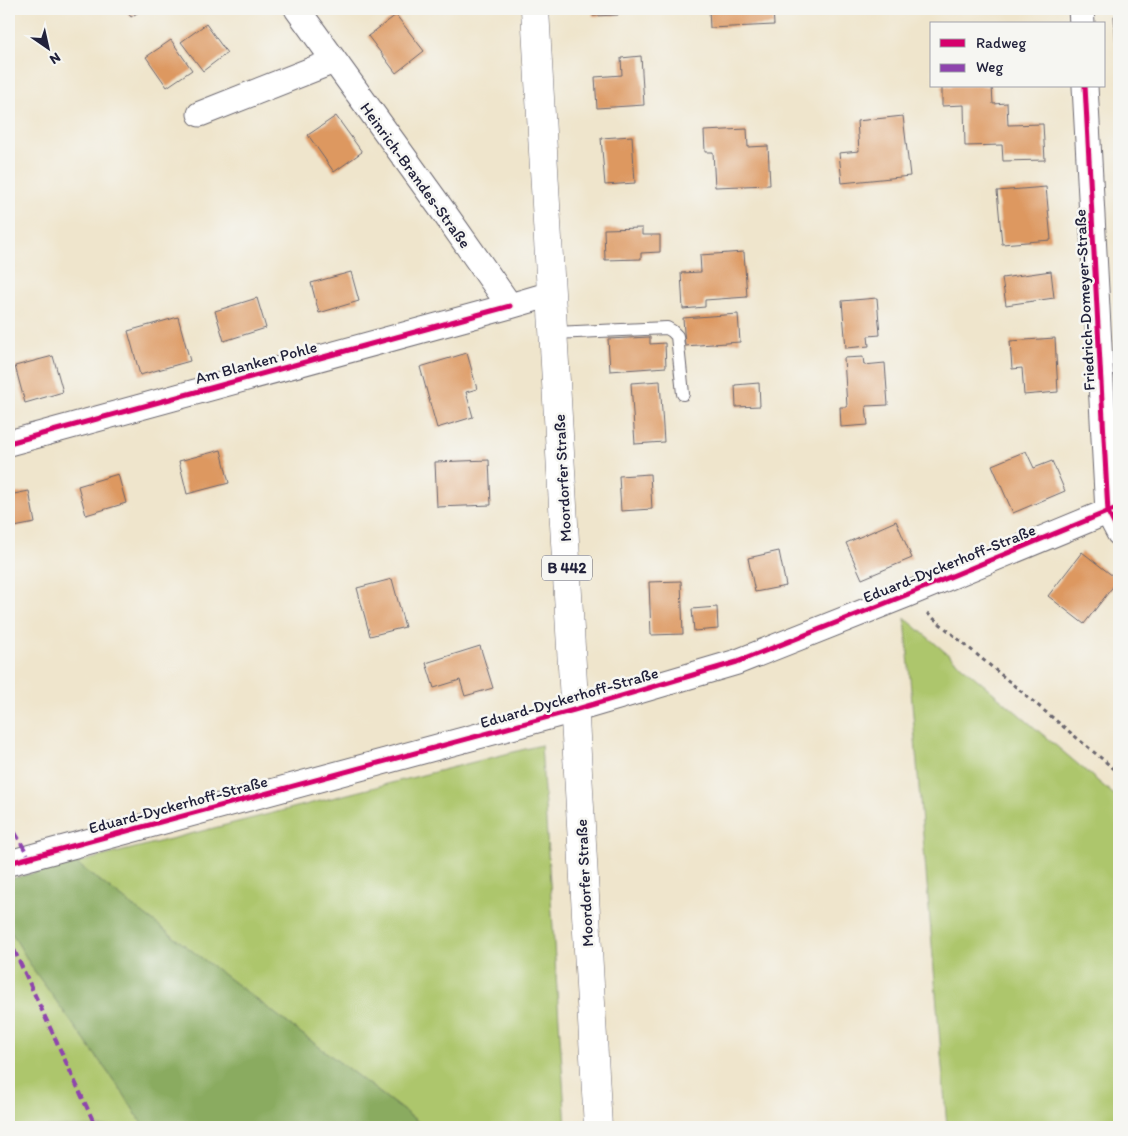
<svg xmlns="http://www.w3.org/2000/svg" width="1128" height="1136" font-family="Itim,sans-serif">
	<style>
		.green { fill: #adc66c; stroke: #687454 }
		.forest { fill: #8aab60; stroke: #56664e }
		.building { fill: #dd9861 }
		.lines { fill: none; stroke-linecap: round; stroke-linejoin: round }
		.service-casing { stroke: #6a666e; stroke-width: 14 }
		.minor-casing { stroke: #6a666e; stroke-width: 27 }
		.primary-casing { stroke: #6a666e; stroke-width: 29 }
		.path { stroke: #6a666e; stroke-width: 3; stroke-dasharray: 4 4; stroke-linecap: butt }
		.service { stroke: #fff; stroke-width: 12 }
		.minor { stroke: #fff; stroke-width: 25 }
		.primary { stroke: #fff; stroke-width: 28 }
		.quiet { stroke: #8e44ad; stroke-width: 4; stroke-dasharray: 8 4; stroke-linecap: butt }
		.cycleway-casing { stroke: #f6f6f2; stroke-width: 8 }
		.cycleway { stroke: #d6006c; stroke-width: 5 }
		.labels { text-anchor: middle; stroke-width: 5; stroke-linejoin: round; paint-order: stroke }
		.shield { fill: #f6f6f2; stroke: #626272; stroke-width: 1 }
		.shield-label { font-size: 15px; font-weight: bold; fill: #22223b }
		.street-label { font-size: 16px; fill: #22223b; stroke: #f6f6f2 }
	</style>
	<rect width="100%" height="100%" fill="#f6f6f2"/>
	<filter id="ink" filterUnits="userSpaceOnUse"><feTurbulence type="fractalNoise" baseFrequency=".02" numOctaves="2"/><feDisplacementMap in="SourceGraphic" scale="10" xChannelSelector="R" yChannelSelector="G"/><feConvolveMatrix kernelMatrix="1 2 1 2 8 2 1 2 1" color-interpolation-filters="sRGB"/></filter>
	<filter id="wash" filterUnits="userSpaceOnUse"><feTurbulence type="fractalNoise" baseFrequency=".0096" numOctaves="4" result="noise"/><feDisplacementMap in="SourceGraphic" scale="20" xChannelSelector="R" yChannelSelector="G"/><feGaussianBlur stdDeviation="1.12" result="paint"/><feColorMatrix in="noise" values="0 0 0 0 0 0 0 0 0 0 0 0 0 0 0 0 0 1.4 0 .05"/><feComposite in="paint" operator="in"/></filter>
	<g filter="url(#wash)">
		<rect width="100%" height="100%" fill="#efe5cc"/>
		<path class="green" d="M905,618L1119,799V1127H947Z
			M541,745L566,1127H425L76,863Z
			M9,928L33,969L125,1096L144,1127H9Z"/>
		<path class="forest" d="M76,863L425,1127H144L125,1096L33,969L9,928V879Z"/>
		<g id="blocks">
			<path class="building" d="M125,9H143L131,17Z
				M592,9H618V15L593,16Z
				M709,9H773L774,25L710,28Z
				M396,15L424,51L396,73L368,36Z
				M1119,15V50H1116L1114,16Z
				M206,24L227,53L203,71L181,42Z
				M171,40L192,70L167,87L146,57Z
				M641,56L644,105L597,108L595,77L622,75L621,58Z
				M942,86H992L993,104L1007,103L1008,125L1043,124L1045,160L1003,161L1002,145L965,146L964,105L942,106Z
				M336,116L362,152L334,172L308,135Z
				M903,116L910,176L842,183L839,153L859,151L857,121Z
				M747,129L748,147L768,146L770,185L715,187L713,152H705L704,131Z
				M632,136L635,183L605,185L601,138Z
				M1046,187L1051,240L1002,244L997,191Z
				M642,228V235H660V252L641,253V259L605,260L604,229Z
				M744,252L747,297L705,300V307L683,309L681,273L701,272L700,255Z
				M1051,271L1054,298L1006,305L1002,278Z
				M351,272L359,301L319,313L311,283Z
				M257,298L266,328L224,341L215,311Z
				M877,298L880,335L868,336L869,346L846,348L842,301Z
				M738,314L740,342L685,346L683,318Z
				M178,317L190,361L140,375L128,331Z
				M650,337V344L665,343L666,367L610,371L608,339Z
				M1055,338L1058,392L1024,395L1022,368L1012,369L1010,341Z
				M467,353L477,389L466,392L473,417L437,428L420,367Z
				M53,356L63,392L25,403L15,366Z
				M863,357L864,365L885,363L888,405L866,406L868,425L841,427L840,407H847L844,358Z
				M660,381L664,442L635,444L631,383Z
				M759,383L760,406L736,407L735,385Z
				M221,450L229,483L187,494L179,461Z
				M1026,451L1034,468L1052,461L1065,491L1013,513L992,465Z
				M489,460L491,505L437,507L435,462Z
				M118,474L126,503L86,515L78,486Z
				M650,474L652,509L621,511L619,476Z
				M29,491L35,523L9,528V495Z
				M896,521L912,558L862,579L846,543Z
				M779,551L786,586L755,592L748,558Z
				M1082,552L1118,580L1084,624L1048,596Z
				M392,579L405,627L370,636L357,588Z
				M681,581L683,634L651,635L649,582Z
				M717,607L718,629L694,631L692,609Z
				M480,646L493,688L465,696L460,680L434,688L426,663Z"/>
		</g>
	</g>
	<g filter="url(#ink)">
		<use href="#blocks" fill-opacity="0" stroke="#6a666e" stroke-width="1"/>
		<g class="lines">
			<g class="service-casing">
				<path id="service" d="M554,333L667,328L672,331L677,336L683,394"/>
			</g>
			<g class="minor-casing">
				<path id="minor" d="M297,9L443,211L510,306L551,294
					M1081,9L1082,24
					M1085,86L1108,512L1119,533
					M200,114L334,61
					M9,443L510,306
					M9,863L574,710L737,662L906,595L1119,507"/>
			</g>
			<g class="primary-casing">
				<path id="primary" d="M535,9L598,1127"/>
			</g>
			<path class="path" d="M927,613L1119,773"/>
			<use href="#service" class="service"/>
			<use href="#minor" class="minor"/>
			<use href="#primary" class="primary"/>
			<path class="quiet" d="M9,822L29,857
				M9,939L96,1127"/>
			<g class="cycleway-casing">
				<path id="cycleway" d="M1085,86L1108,512L1119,533
					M9,443L510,306
					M9,863L574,710L737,662L906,595L1119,507"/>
			</g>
			<use href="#cycleway" class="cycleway"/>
		</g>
	</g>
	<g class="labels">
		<rect class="shield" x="542" y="555.5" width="50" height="25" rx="4"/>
		<g class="shield-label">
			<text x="567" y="573">B 442</text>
		</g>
		<g class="street-label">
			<text transform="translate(416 175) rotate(54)" y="6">Heinrich-Brandes-Straße</text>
			<text transform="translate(1084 300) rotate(-93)" y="6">Friedrich-Domeyer-Straße</text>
			<text transform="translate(256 362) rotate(-15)" y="6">Am Blanken Pohle</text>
			<text transform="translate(562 478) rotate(-93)" y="6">Moordorfer Straße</text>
			<text transform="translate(949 563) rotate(-22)" y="6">Eduard-Dyckerhoff-Straße</text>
			<text transform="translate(569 697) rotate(-16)" y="6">Eduard-Dyckerhoff-Straße</text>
			<text transform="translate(178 804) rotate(-15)" y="6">Eduard-Dyckerhoff-Straße</text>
			<text transform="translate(584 883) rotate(-93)" y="6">Moordorfer Straße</text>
		</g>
	</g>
	<rect width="1128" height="1136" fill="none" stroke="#f6f6f2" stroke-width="30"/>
	<rect x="930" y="22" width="175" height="65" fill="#f6f6f2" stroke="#a1a1a9"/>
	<rect x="940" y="39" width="25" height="8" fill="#d6006c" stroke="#a1a1a9"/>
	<text x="976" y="48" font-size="15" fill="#22223b">Radweg</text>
	<rect x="940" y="64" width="25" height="8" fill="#8e44ad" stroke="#a1a1a9"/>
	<text x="976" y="72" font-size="15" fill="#22223b">Weg</text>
	<g transform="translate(48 48) rotate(146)" stroke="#f6f6f2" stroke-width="4" paint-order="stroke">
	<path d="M0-4L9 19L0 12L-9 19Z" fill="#22223b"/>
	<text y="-8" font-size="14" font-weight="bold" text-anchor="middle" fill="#22223b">N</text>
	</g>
</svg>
